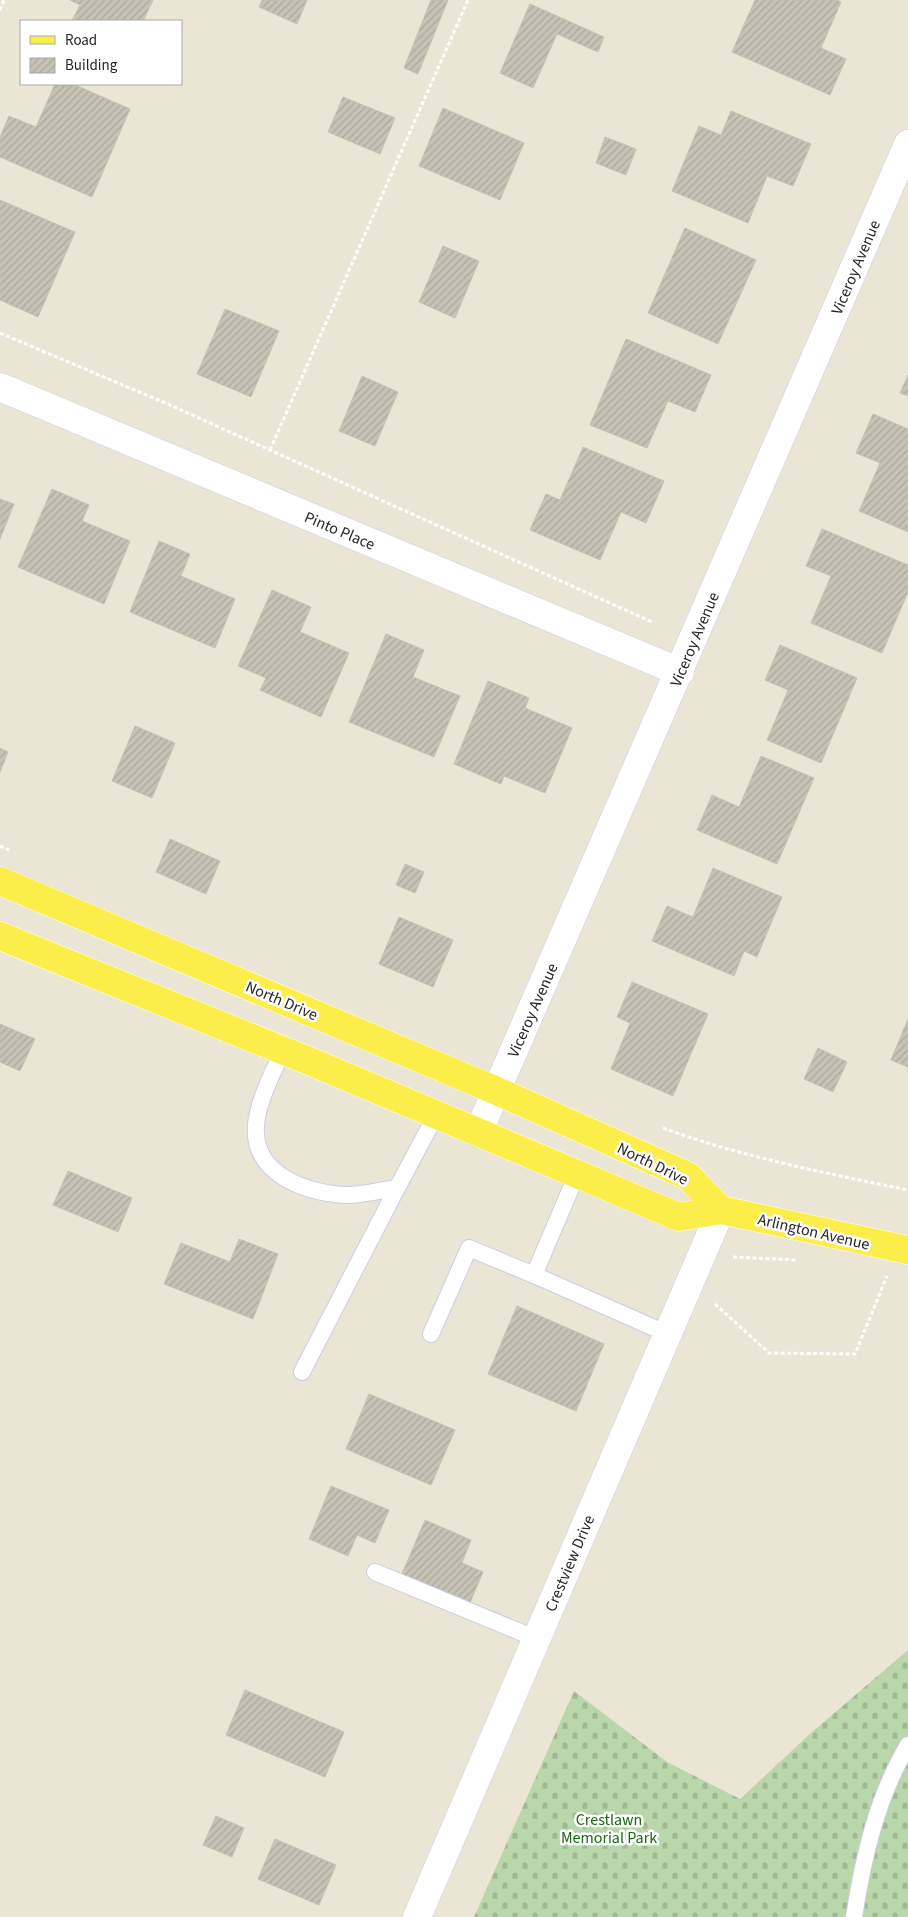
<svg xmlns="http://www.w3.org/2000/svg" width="908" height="1917" font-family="'Source Sans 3',sans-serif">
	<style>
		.cemetery { fill: url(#cemetery-stones) }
		.building { fill: url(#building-hatch); stroke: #c6c2b0 }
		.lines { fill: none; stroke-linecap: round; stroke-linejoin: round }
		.service-casing { stroke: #cbcce2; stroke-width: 18 }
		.minor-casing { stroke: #cbcce2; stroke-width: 29 }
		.primary-casing { stroke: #fff; stroke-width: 29 }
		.path { stroke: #fff; stroke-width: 3; stroke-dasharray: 4 2.5; stroke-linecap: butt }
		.service { stroke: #fff; stroke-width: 16 }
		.minor { stroke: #fff; stroke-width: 28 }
		.primary { stroke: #fcee4a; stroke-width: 28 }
		.labels { text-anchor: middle; stroke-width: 5; stroke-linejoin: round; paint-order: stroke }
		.street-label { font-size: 16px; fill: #262626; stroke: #fff }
		.park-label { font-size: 16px; fill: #176713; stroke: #fff }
	</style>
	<defs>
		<pattern id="cemetery-stones" width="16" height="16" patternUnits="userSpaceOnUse" patternTransform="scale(1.25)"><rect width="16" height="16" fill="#bad6ab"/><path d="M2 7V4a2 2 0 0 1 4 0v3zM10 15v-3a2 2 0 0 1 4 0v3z" fill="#a0b893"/></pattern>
		<pattern id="building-hatch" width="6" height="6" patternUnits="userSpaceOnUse" patternTransform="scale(1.25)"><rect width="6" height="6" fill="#c6c2b6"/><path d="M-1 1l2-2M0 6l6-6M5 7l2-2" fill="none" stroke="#aaa79c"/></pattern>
	</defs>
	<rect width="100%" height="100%" fill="#ebe5d6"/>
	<path class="cemetery" d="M908,1650V1917H474L574,1691L667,1762L740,1799L811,1733Z"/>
	<path class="building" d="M70,0H153L143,21H72L80,5Z
		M262,0H307L297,24L259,7Z
		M431,0H448L418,74L404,68Z
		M755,0H837L841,2L821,48L846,59L830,95L732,52Z
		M530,4L604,37L598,52L557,34L533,88L500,73Z
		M55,84H73L130,109L92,197L0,157V137L9,116L36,127Z
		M343,97L395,118L380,154L328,132Z
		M443,108L524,143L500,200L419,166Z
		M731,111L811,144L793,186L767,176L748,223L672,191L699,126L721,135Z
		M605,137L636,149L626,175L596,163Z
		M0,200L75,232L38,317L0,300Z
		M685,228L756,260L718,344L648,313Z
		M443,246L479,261L455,318L419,302Z
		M225,309L279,331L251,397L197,374Z
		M626,339L711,375L695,412L668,401L647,448L590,425Z
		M908,375V396L900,393Z
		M362,376L398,392L375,446L339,431Z
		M873,414L908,429V532L859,511L880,463L856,453Z
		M583,447L664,481L646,523L621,512L600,560L530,530L546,494L560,500Z
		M52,489L89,505L82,521L130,541L104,604L18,567Z
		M0,499L14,504L0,539Z
		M822,529L908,565V592L882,653L811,623L831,576L806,566Z
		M159,541L190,554L181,576L235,599L215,648L130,612Z
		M272,590L311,607L300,632L349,653L321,717L260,690L266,678L238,666Z
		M386,634L424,650L413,677L460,696L434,757L349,722Z
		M780,645L857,678L821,763L767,740L788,690L765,680Z
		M488,681L529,698L525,708L572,728L545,793L504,776L501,784L454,764Z
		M135,726L175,743L152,798L112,781Z
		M0,748L8,752L0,772Z
		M761,756L814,778L777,864L697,830L712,795L739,807Z
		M170,839L220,861L206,894L156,872Z
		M405,864L424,872L415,893L396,885Z
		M713,868L782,897L757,957L744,951L734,976L652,941L667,906L693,917Z
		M399,917L453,940L433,987L379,964Z
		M632,982L708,1014L673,1096L611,1069L630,1023L617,1017Z
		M908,1019V1067L891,1060Z
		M0,1024L35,1039L20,1071L0,1062Z
		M818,1048L847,1062L833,1092L804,1079Z
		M68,1171L132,1198L118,1232L53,1205Z
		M239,1239L278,1254L253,1319L164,1284L181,1243L230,1262Z
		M517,1306L604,1344L576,1411L488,1374Z
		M369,1394L455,1430L431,1485L346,1449Z
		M331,1486L389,1510L375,1543L357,1535L348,1556L309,1539Z
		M425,1520L471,1540L462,1563L483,1572L469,1605L401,1576Z
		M245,1690L344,1732L325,1777L226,1735Z
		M216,1816L244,1828L232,1857L203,1845Z
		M275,1839L336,1865L319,1905L258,1879Z"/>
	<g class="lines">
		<g class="service-casing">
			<path id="service" d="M283,1050C273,1073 258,1100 256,1125C252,1174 304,1192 344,1195C360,1196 380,1190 397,1188L436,1115
				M577,1174L534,1275L668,1334
				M431,1334L469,1248L534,1275
				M302,1372L397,1188
				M375,1572L537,1639
				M854,1917C863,1858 877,1797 908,1745"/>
		</g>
		<g class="minor-casing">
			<path id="minor" d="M0,387L680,672
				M478,1133L908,144
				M417,1917L721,1210"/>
		</g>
		<g class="primary-casing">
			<path id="primary" d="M0,881L497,1091L688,1176L721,1210
				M0,936L314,1063L679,1217L721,1210L908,1250"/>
		</g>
		<path class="path" d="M0,10L4,0
			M0,333L170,405L652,622
			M270,450L468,0
			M0,846L9,850
			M663,1128C742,1157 826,1173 908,1190
			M733,1257L797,1260
			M715,1304L769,1353L855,1354L887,1276"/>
		<use href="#service" class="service"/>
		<use href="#minor" class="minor"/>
		<use href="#primary" class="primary"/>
	</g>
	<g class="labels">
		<g class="street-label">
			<text transform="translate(855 267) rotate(-67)" y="6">Viceroy Avenue</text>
			<text transform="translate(340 530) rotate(23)" y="6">Pinto Place</text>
			<text transform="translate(694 639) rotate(-67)" y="6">Viceroy Avenue</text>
			<text transform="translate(282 1000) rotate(23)" y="6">North Drive</text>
			<text transform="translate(532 1010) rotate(-66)" y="6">Viceroy Avenue</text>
			<text transform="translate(653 1163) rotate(26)" y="6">North Drive</text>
			<text transform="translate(814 1231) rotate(13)" y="6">Arlington Avenue</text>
			<text transform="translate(569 1563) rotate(-67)" y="6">Crestview Drive</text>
		</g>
		<g class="park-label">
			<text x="609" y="1825">Crestlawn<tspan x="609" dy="18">Memorial Park</tspan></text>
		</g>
	</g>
	<rect x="20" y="20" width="162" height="65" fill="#ffffff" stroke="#a8a8a8"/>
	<rect x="30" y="36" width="25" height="8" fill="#fcee4a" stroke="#a8a8a8"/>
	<text x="65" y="45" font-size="15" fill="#262626">Road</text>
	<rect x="30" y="58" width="25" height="15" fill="url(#building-hatch)" stroke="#a8a8a8"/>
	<text x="65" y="70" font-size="15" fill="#262626">Building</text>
</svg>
